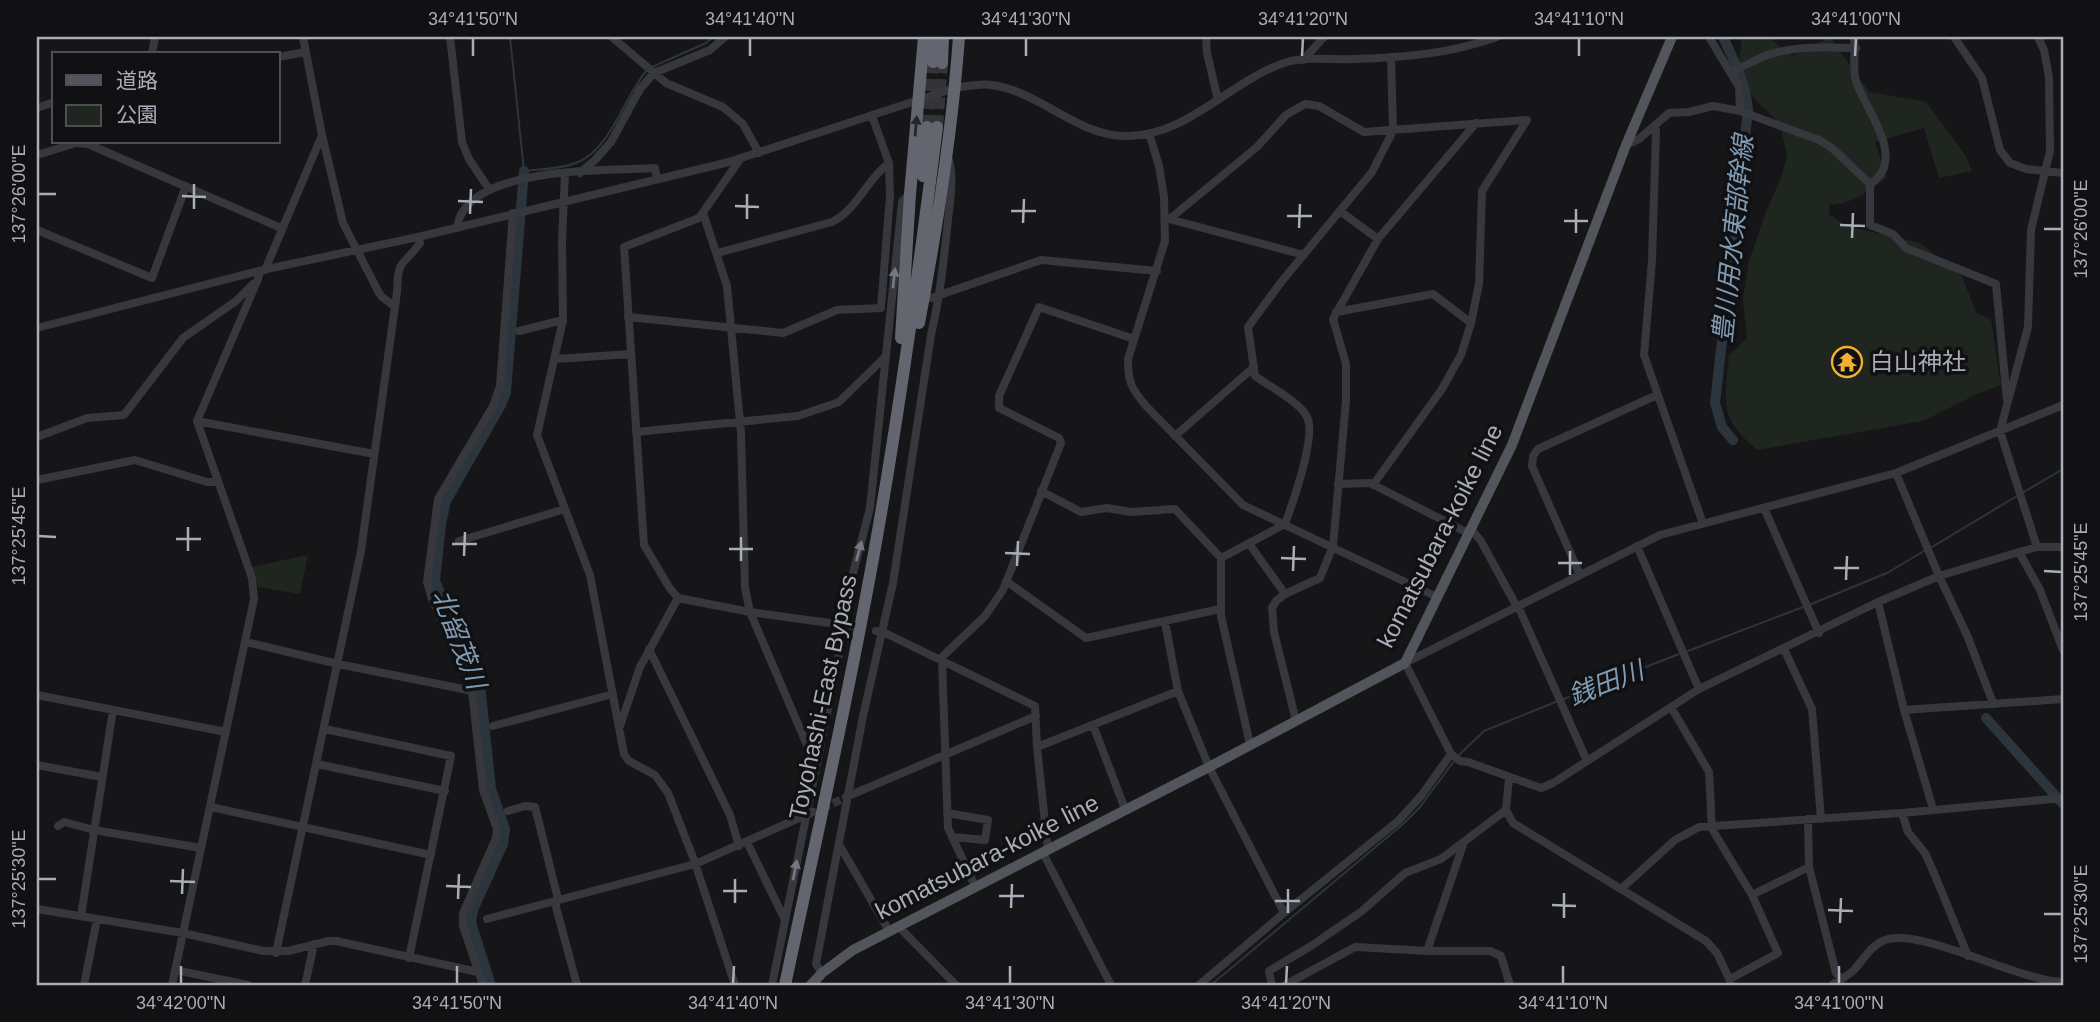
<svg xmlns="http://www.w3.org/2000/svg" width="2100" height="1022" font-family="Helvetica,'Noto Sans JP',sans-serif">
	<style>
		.green { fill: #1e261f }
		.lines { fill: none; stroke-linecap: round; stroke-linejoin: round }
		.stream { stroke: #2c353c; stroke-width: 2 }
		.river { stroke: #2c353c; stroke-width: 10 }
		.minor-tunnel { stroke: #333438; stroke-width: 8; stroke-dasharray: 8 4; stroke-linecap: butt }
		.highway-tunnel { stroke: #333438; stroke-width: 12; stroke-dasharray: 12 6; stroke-linecap: butt }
		.minor { stroke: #37383d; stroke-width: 8 }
		.major { stroke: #53555c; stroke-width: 10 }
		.highway { stroke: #63666e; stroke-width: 12 }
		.oneway { fill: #26262a }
		.oneway2 { fill: #757881 }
		.ticks { fill: none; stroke: #a8adb8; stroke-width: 2.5 }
		.labels { text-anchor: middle; stroke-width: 7; stroke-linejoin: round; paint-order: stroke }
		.poi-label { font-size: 24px; fill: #a8adb8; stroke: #111113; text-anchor: start }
		.street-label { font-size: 24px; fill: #a8adb8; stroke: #111113 }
		.water-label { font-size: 26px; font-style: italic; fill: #7f9bb3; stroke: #111113 }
		.neatline { fill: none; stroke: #a8adb8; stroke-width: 2.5 }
		.ticks-label { font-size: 18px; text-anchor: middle; fill: #a8adb8 }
	</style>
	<rect width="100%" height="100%" fill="#161618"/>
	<path class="green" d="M1742,37H1768L1792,56L1830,37L1869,92L1926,102L1966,156L1972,171L1939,178L1924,128L1875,142L1887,177C1869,191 1852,204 1829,205V214L1846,226L1920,243L1961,274L1976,312L1991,320L2001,385L1975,395L1923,421L1757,450C1718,416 1725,404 1729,356L1747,338L1743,298L1749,261L1766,212L1782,175L1787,156L1780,123L1754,99L1738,68Z
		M308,555L300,594L258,587L252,567Z"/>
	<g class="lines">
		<path class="stream" d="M510,37L524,171C541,169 562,169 578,162C610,150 625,95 647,70
			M652,67L706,43L713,37
			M2022,493L2063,469
			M1932,547L2017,496
			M1809,605L1887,573L1924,551
			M1688,651L1803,607
			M1564,699L1679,654
			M1458,756L1484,731L1558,701
			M1211,985L1403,824L1420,807L1454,761"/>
		<path class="river" d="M1723,37C1734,61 1746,83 1748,110L1715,403L1722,427L1733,440
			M1986,718L2063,804
			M491,985L471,923L473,910L503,844L505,829L491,789L480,684L435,581L441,524L446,501L501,405L506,392L524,171"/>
		<path class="minor-tunnel" d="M822,808L845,798"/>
		<path class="highway-tunnel" d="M927,127L933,62
			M937,127L942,63"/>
		<path class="minor" d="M450,37L462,142L469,159L489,189
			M612,37L666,83L723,107L743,124L759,153
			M1206,37L1207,53L1218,100
			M1709,37L1739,87L1740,111
			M1854,37C1856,51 1852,68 1856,81C1864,109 1909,159 1870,184
			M1954,37L1982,78L2000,150L2010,163L2026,169L2063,173
			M152,54L155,37
			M278,57L306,52
			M1303,60L1324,37
			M1731,72C1743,67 1755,60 1767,55C1795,46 1826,47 1856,48
			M37,108L54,102
			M1654,126L1656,131L1652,261L1644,355L1703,524
			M1149,133L1159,166L1164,197L1165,241L1128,359C1128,382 1131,388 1146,406L1243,505L1437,597
			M322,135L343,223L378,291L382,297L393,305
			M1626,145L1639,139L1669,113L1689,112L1713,106L1740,111L1819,140L1832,148L1870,184V225L1893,234L1906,248L1996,284L2007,400
			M37,155L76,143L88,144L281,228
			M741,158L699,218L624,247L644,545L669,587L678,598L750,612L851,626
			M565,173L562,241L563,320L537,435L590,575L624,754L629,761L655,775L668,793L694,860L735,985
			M580,173L595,160L611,142L640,89L654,73L710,50L725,37
			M1340,211L1378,239
			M703,213L727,286L741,433L745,588L750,612L816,766
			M1166,219L1172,217L1257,147L1286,115L1305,104L1319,106L1364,132L1527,120L1482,191L1479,284L1471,323L1461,355L1442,389L1373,485
			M1169,219L1304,255
			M457,228C464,165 608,171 655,168L657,179
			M37,230L152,278L186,186
			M717,253L832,222C857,210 866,180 889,163L872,116
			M265,270L322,135L303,37
			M931,298L1041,260L1157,271
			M1336,312L1433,294L1471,323
			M628,317L783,333L837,310L881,308L890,196L889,163
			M37,328L262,270L418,237L729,162L955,88C967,86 980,83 992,85C1041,92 1075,135 1125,136C1188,137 1230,80 1287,62C1308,56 1334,60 1356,59C1406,57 1449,54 1497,37
			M519,331L563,320
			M555,359L631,354
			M2063,405L1896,473L1660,535L1405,663L1451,754L1460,761L1468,762L1541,788L1553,783L1699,689L1878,602L1939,576L2019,552L2037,547H2063
			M197,421L374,454
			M636,432L798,416L839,402L886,356
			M1175,436L1254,367
			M37,437L87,418L124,415L183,338L236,301L253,284
			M1896,473L1939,576L1967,635L1993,703
			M37,480L135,460L207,482H217
			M1338,484L1370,483L1468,533
			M1041,491L1081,512L1107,508L1131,512L1175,509L1221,558V616L1250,744
			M1764,508L1819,633
			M1471,529L1481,541L1517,607
			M459,541L565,509
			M1250,545L1285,594
			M1637,546L1699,689
			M2037,547L2000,431L2028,327L2031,230L2050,151L2049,77L2044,50L2038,37
			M2019,552L2040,590L2063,650
			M1221,558L1285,524C1292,505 1317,435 1307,417C1300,402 1269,386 1255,376L1248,327L1282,281L1372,172L1393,131L1391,57
			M1580,575L1532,466L1533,456L1538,449L1657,395
			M1006,581L1086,638L1220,609
			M1878,602L1904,710L1933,809
			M1518,606L1587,761
			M1165,622L1178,691L1209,767L1284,913L1398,821L1421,796L1451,754
			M876,631L883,632L1035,706L1037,747L1048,851
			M246,642L338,664L473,691
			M649,649L730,815L739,846
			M1784,649L1812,709L1821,819
			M37,695L226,732
			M1671,707L1709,772L1712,829L1752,895L1778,953L1730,979
			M1904,710L2063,699
			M1296,721L1274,632L1272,608L1276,601L1285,594L1320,578L1333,546L1346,401V364L1333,319L1378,239L1476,123
			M1093,725L1125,809
			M493,726L613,694
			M620,726L640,667L678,598
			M325,729L451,756L409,958
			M1037,747L1178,691
			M317,764L445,791
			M37,765L102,777
			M1509,778L1506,810L1513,823L1706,941L1717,953L1732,985
			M846,797L1036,716
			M211,807L431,855
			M508,811L525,806L535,807L557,895L556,907L577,985
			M947,813L988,820L985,840L952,837
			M1902,813L1908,832L1925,853L1934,873L1968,956
			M1808,819L1809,867L1836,973L1841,979
			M58,826L64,822L94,830L201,848
			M747,842L785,920
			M840,846L889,931
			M1043,853L1111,985
			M975,886L948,828L942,661V657L985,616L1003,590L1061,443L1059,438L999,408V396L1039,307L1134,339
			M1621,889L1675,840L1699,827L1902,813L2063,798
			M1752,895L1809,867
			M37,909L183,933L263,951H288L329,941H336L478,972
			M81,916L113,710
			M487,919L695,864L813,812
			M898,926L956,985
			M1427,951L1464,842
			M276,953L361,551L397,292C398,257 402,268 420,243L418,237
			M175,970L248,985
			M822,973L816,964L863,716L893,583L931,335C940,297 944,259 948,220C950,200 954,179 949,160
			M84,985L97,919
			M172,985L254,599L252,578L197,421L258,279L260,271
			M305,985L314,944
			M483,985L463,926V913L496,838L497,829L483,790L471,682L432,599L427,582L438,499L493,406L500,386L513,213
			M772,985L845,625L852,577L870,508L902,202L909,194
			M1199,985L1284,913
			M1272,985L1269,971L1311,946L1362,911L1405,873L1441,859L1506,810
			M1285,985L1355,947L1427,951H1490L1501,956L1510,985
			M1832,985C1839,980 1848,976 1854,970C1864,959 1870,946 1885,940C1921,927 2018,981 2063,982"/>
		<path class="major" d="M811,985L822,973L853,950L1209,767L1405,663L1512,445L1626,145L1672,37"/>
		<path class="highway" d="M933,62L934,37
			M942,63L943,37
			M923,176L927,127
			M919,323C937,228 952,133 959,37
			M901,338L910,194L924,37
			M785,985C812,858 841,730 865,602C895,445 917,286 937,127"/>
	</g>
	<defs><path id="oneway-solid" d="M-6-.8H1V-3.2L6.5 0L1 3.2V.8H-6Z" transform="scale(1.75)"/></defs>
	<use class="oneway" href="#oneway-solid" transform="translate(916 126) rotate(-85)"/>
	<g class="oneway2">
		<use href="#oneway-solid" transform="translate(894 278) rotate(-84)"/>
		<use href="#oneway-solid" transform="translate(859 551) rotate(-75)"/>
		<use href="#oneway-solid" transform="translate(795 870) rotate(-79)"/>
	</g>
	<path class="ticks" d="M473,56V38M750,56V38M1026,56V38M1302,56L1303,38M1579,56V38M1855,56L1856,38M38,194H56M182,196L206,197M458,201L483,202M735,206L759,207M194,209V184M1011,211H1036M470,214L471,189M1287,216H1312M747,219V194M1564,221H1588M1023,223L1024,199M1840,225L1865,226M1299,228L1300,204M2044,229H2062M1576,233V209M1852,238L1853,213M38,536L56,537M176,539H201M452,544H477M729,549H753M188,551V527M1005,553L1030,554M464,556L465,532M1281,558L1306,559M741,561V537M1558,563H1582M1017,566L1018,541M1834,568H1859M1293,571L1294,546M2044,571L2062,572M1570,575V551M1846,580L1847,556M38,879H56M170,881L195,882M446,886L471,887M723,891H747M182,894L183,869M999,896H1024M458,899L459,874M1275,901H1300M735,903V879M1552,905L1576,906M1011,908L1012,884M1828,910L1853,911M1288,913V889M2044,914H2062M1564,918V893M1840,923L1841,898M181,984V966M457,984V966M733,984L734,966M1010,984V966M1286,984L1287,966M1563,984V966M1839,984V966"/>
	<defs>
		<g id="temple-ring" transform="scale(1.575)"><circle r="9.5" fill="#111113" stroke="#f2b134" stroke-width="1.5"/><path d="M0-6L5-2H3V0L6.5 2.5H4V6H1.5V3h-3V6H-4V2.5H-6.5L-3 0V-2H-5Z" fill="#f2b134"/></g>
	</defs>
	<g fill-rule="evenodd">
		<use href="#temple-ring" x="1847" y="362"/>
	</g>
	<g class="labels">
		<g class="poi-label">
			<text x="1870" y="370">白山神社</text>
		</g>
		<g class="street-label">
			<text transform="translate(1440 536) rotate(-63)" y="8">komatsubara-koike line</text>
			<text transform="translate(823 697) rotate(-78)" y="8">Toyohashi-East Bypass</text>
			<text transform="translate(987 857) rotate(-27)" y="8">komatsubara-koike line</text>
		</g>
		<g class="water-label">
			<text transform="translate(1733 239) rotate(-84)" y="9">豊川用水東部幹線</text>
			<text transform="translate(459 639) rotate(69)" y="9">北留茂川</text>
			<text transform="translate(1606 683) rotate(-21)" y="9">銭田川</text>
		</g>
	</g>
	<rect width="2100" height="1022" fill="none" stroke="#111113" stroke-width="77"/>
	<rect x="52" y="52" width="228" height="91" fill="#111113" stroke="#4d4f55" stroke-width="2"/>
	<rect x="66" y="75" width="35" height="10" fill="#53555c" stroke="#4d4f55" stroke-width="2"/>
	<text x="116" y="88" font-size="21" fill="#a8adb8">道路</text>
	<rect x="66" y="105" width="35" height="21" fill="#1e261f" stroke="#4d4f55" stroke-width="2"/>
	<text x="116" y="122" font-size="21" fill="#a8adb8">公園</text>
	<rect x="38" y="38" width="2024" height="946" class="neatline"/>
	<g class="ticks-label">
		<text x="473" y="25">34°41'50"N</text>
		<text x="750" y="25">34°41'40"N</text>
		<text x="1026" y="25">34°41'30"N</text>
		<text x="1303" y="25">34°41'20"N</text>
		<text x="1579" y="25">34°41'10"N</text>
		<text x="1856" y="25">34°41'00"N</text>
		<text transform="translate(19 194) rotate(-90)" y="6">137°26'00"E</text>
		<text transform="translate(2081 229) rotate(-90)" y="6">137°26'00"E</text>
		<text transform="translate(19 536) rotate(-90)" y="6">137°25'45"E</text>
		<text transform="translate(2081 572) rotate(-90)" y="6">137°25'45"E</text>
		<text transform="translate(19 879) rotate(-90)" y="6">137°25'30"E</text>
		<text transform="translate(2081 914) rotate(-90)" y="6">137°25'30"E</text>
		<text x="181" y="1009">34°42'00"N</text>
		<text x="457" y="1009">34°41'50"N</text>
		<text x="733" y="1009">34°41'40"N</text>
		<text x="1010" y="1009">34°41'30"N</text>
		<text x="1286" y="1009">34°41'20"N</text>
		<text x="1563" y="1009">34°41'10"N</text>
		<text x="1839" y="1009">34°41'00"N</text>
	</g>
</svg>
